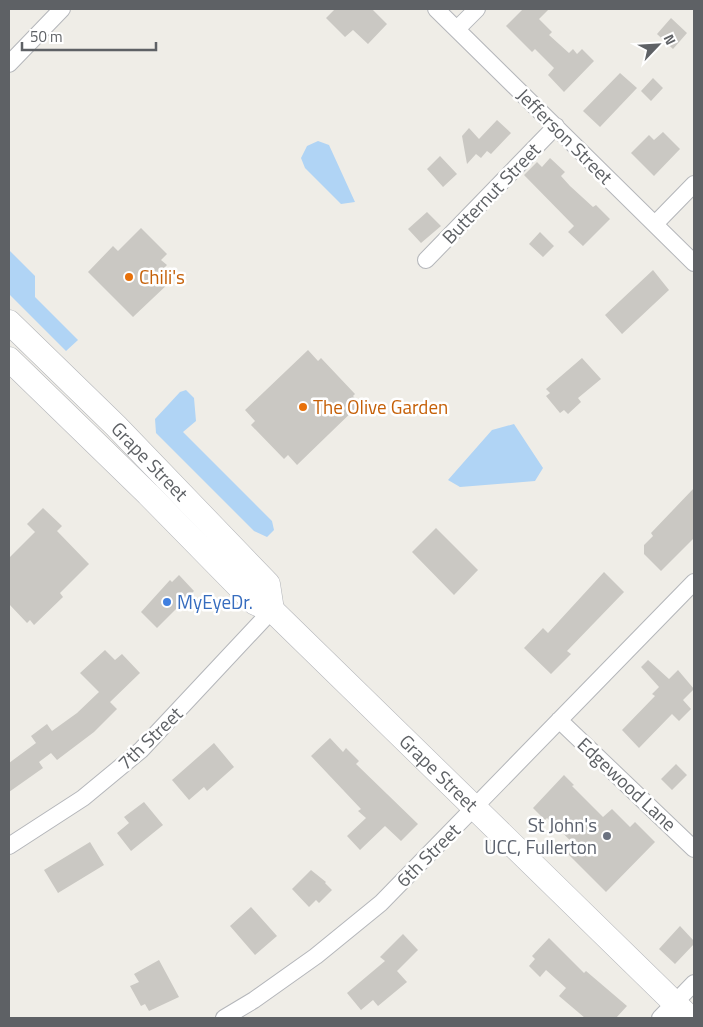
<svg xmlns="http://www.w3.org/2000/svg" width="703" height="1027" font-family="'Titillium Web',sans-serif">
	<style>
		.water { fill: #b0d4f5 }
		.building { fill: #cac8c3 }
		.lines { fill: none; stroke-linecap: round; stroke-linejoin: round }
		.street-casing { stroke: #b4b6ba; stroke-width: 18 }
		.secondary-casing { stroke: #b3b5b9; stroke-width: 25 }
		.street { stroke: #fff; stroke-width: 16 }
		.secondary { stroke: #fff; stroke-width: 24 }
		.food-dot { fill: #e8710a; stroke: #fff; stroke-width: 2 }
		.shop-dot { fill: #3f7fe0; stroke: #fff; stroke-width: 2 }
		.worship-dot { fill: #6b7280; stroke: #fff; stroke-width: 2 }
		.labels { text-anchor: middle; stroke-width: 5; stroke-linejoin: round; paint-order: stroke }
		.street-label { font-size: 19px; fill: #5e6165; stroke: #fff }
		.food-label { font-size: 19px; fill: #c56008; stroke: #fff; text-anchor: start }
		.shop-label { font-size: 19px; fill: #366cbe; stroke: #fff; text-anchor: start }
		.worship-label { font-size: 19px; fill: #5b616d; stroke: #fff; text-anchor: end }
	</style>
	<rect width="100%" height="100%" fill="#efede7"/>
	<path class="water" d="M318,141L329,145L355,202L341,204L305,168L301,158L307,146Z
		M9,250L35,276V297L78,340L66,351L9,294Z
		M186,390L194,398L196,421L183,432L272,521L274,530L267,537L254,531L156,433L155,419L180,392Z
		M514,424L543,468L535,481L460,487L448,480L492,430Z"/>
	<path class="building" d="M335,9H372L387,24L368,44L353,30L345,37L326,18Z
		M523,9H549L539,19L552,32L549,35L569,53L573,49L577,54L582,49L594,61L564,92L548,75L554,68L535,49L532,52L506,26Z
		M671,18L687,33L673,49L657,34Z
		M620,73L637,88L600,127L583,111Z
		M653,78L663,88L651,101L641,91Z
		M497,120L511,133L491,154L487,151L481,158L476,154L467,164L462,136L469,128L479,139Z
		M663,132L680,149L654,176L631,153L649,135L654,140Z
		M440,156L457,174L443,187L427,169Z
		M550,158L565,172L561,176L570,186L593,207L596,205L610,219L583,246L568,232L574,226L524,175L537,162L542,167Z
		M427,212L441,226L421,243L408,229Z
		M141,228L167,254L161,260L167,265L160,272L170,282L133,317L88,272L113,246L118,251Z
		M540,232L554,246L543,257L529,244Z
		M653,270L669,290L622,334L605,315Z
		M308,350L318,361L321,358L355,394L353,396L360,404L297,465L288,455L284,459L251,425L255,421L245,410Z
		M582,358L601,379L578,398L581,402L568,414L564,410L560,413L546,396L550,393L546,389Z
		M694,488V538L661,571L644,554V545L653,536L651,533Z
		M43,508L62,526L57,531L89,564L60,593L63,597L34,625L30,620L27,623L9,604V558L35,532L27,524Z
		M436,528L478,570L454,595L412,552Z
		M604,572L624,592L567,651L571,654L551,674L524,648L543,628L548,633Z
		M179,575L194,591L157,628L141,612L170,580L172,582Z
		M105,650L115,660L122,654L140,673L110,702L117,709L94,732L57,760L51,753L39,762L43,768L9,792V763L36,743L31,736L47,724L52,731L77,713L99,692L80,673Z
		M648,660L669,679L678,670L694,689L683,700L691,709L679,721L672,714L639,748L622,730L655,696L652,694L659,687L641,667Z
		M330,738L343,752L346,748L359,761L356,764L418,824L401,841L385,826L360,850L347,836L366,818L358,811L361,809L311,756Z
		M214,743L234,767L207,791L204,787L189,800L172,780Z
		M676,764L687,775L672,790L661,779Z
		M564,775L574,785L572,786L603,817L612,809L630,827L635,822L655,842L606,892L568,854L576,846L547,818L545,820L533,808Z
		M144,802L163,825L131,851L117,833L129,823L124,817Z
		M90,842L104,865L58,893L44,870Z
		M311,870L326,882L325,883L332,890L319,903L316,900L309,907L292,889Z
		M251,907L277,936L255,955L230,926Z
		M680,926L694,941V944L675,964L659,949Z
		M403,934L418,950L397,971L407,982L378,1006L373,1000L361,1010L347,993L385,961L380,957Z
		M549,938L584,973L586,971L627,1006L616,1018H585L559,996L566,988L546,970L540,977L529,966L535,959L532,956Z
		M159,960L179,997L149,1011L145,1004L141,1006L130,986L139,982L134,974Z"/>
	<g class="lines">
		<g class="street-casing">
			<path id="street" d="M436,9L694,263
				M457,29L477,9
				M9,64L62,9
				M655,224L694,184
				M426,260L556,126
				M559,720L694,849
				M9,846L83,798L141,750L272,610
				M224,1018L254,1000L316,956L381,903L694,582
				M660,1018L694,983"/>
		</g>
		<g class="secondary-casing">
			<g id="secondary">
				<path id="s1" d="M9,322L116,426L268,584L272,610"/>
				<path id="s2" d="M9,359L148,494L255,603L272,610L690,1018"/>
			</g>
		</g>
		<use href="#street" class="street"/>
		<use href="#secondary" class="secondary"/>
	</g>
	<g class="food-dot">
		<circle cx="129" cy="277" r="5"/>
		<circle cx="303" cy="407" r="5"/>
	</g>
	<circle class="shop-dot" cx="167" cy="602" r="5"/>
	<circle class="worship-dot" cx="607" cy="836" r="5"/>
	<g class="labels">
		<g class="street-label">
			<text transform="translate(565 136) rotate(45)" y="7">Jefferson Street</text>
			<text transform="translate(491 193) rotate(-46)" y="7">Butternut Street</text>
			<text dy="7" stroke="none"><textPath href="#s1" startOffset="198">Grape Street</textPath></text>
			<text transform="translate(150 738) rotate(-44)" y="7">7th Street</text>
			<text dy="7" stroke="none"><textPath href="#s2" startOffset="598">Grape Street</textPath></text>
			<text transform="translate(627 784) rotate(43)" y="7">Edgewood Lane</text>
			<text transform="translate(428 855) rotate(-45)" y="7">6th Street</text>
		</g>
		<g class="food-label">
			<text x="139" y="284">Chili's</text>
			<text x="313" y="414">The Olive Garden</text>
		</g>
		<g class="shop-label">
			<text x="177" y="609">MyEyeDr.</text>
		</g>
		<g class="worship-label">
			<text x="597" y="832">St John's<tspan x="597" dy="22">UCC, Fullerton</tspan></text>
		</g>
	</g>
	<rect width="703" height="1027" fill="none" stroke="#5e6165" stroke-width="20"/>
	<g transform="translate(658 45) rotate(65)" stroke="#ffffff" stroke-width="4" paint-order="stroke">
	<path d="M0-4L9 19L0 12L-9 19Z" fill="#5e6165"/>
	<text y="-8" font-size="14" font-weight="bold" text-anchor="middle" fill="#5e6165">N</text>
	</g>
	<path d="M22 42v8h134v-8" fill="none" stroke="#5e6165" stroke-width="2.5"/>
	<text x="30" y="42" font-size="15" fill="#5e6165" stroke="#ffffff" stroke-width="4" paint-order="stroke">50 m</text>
</svg>
